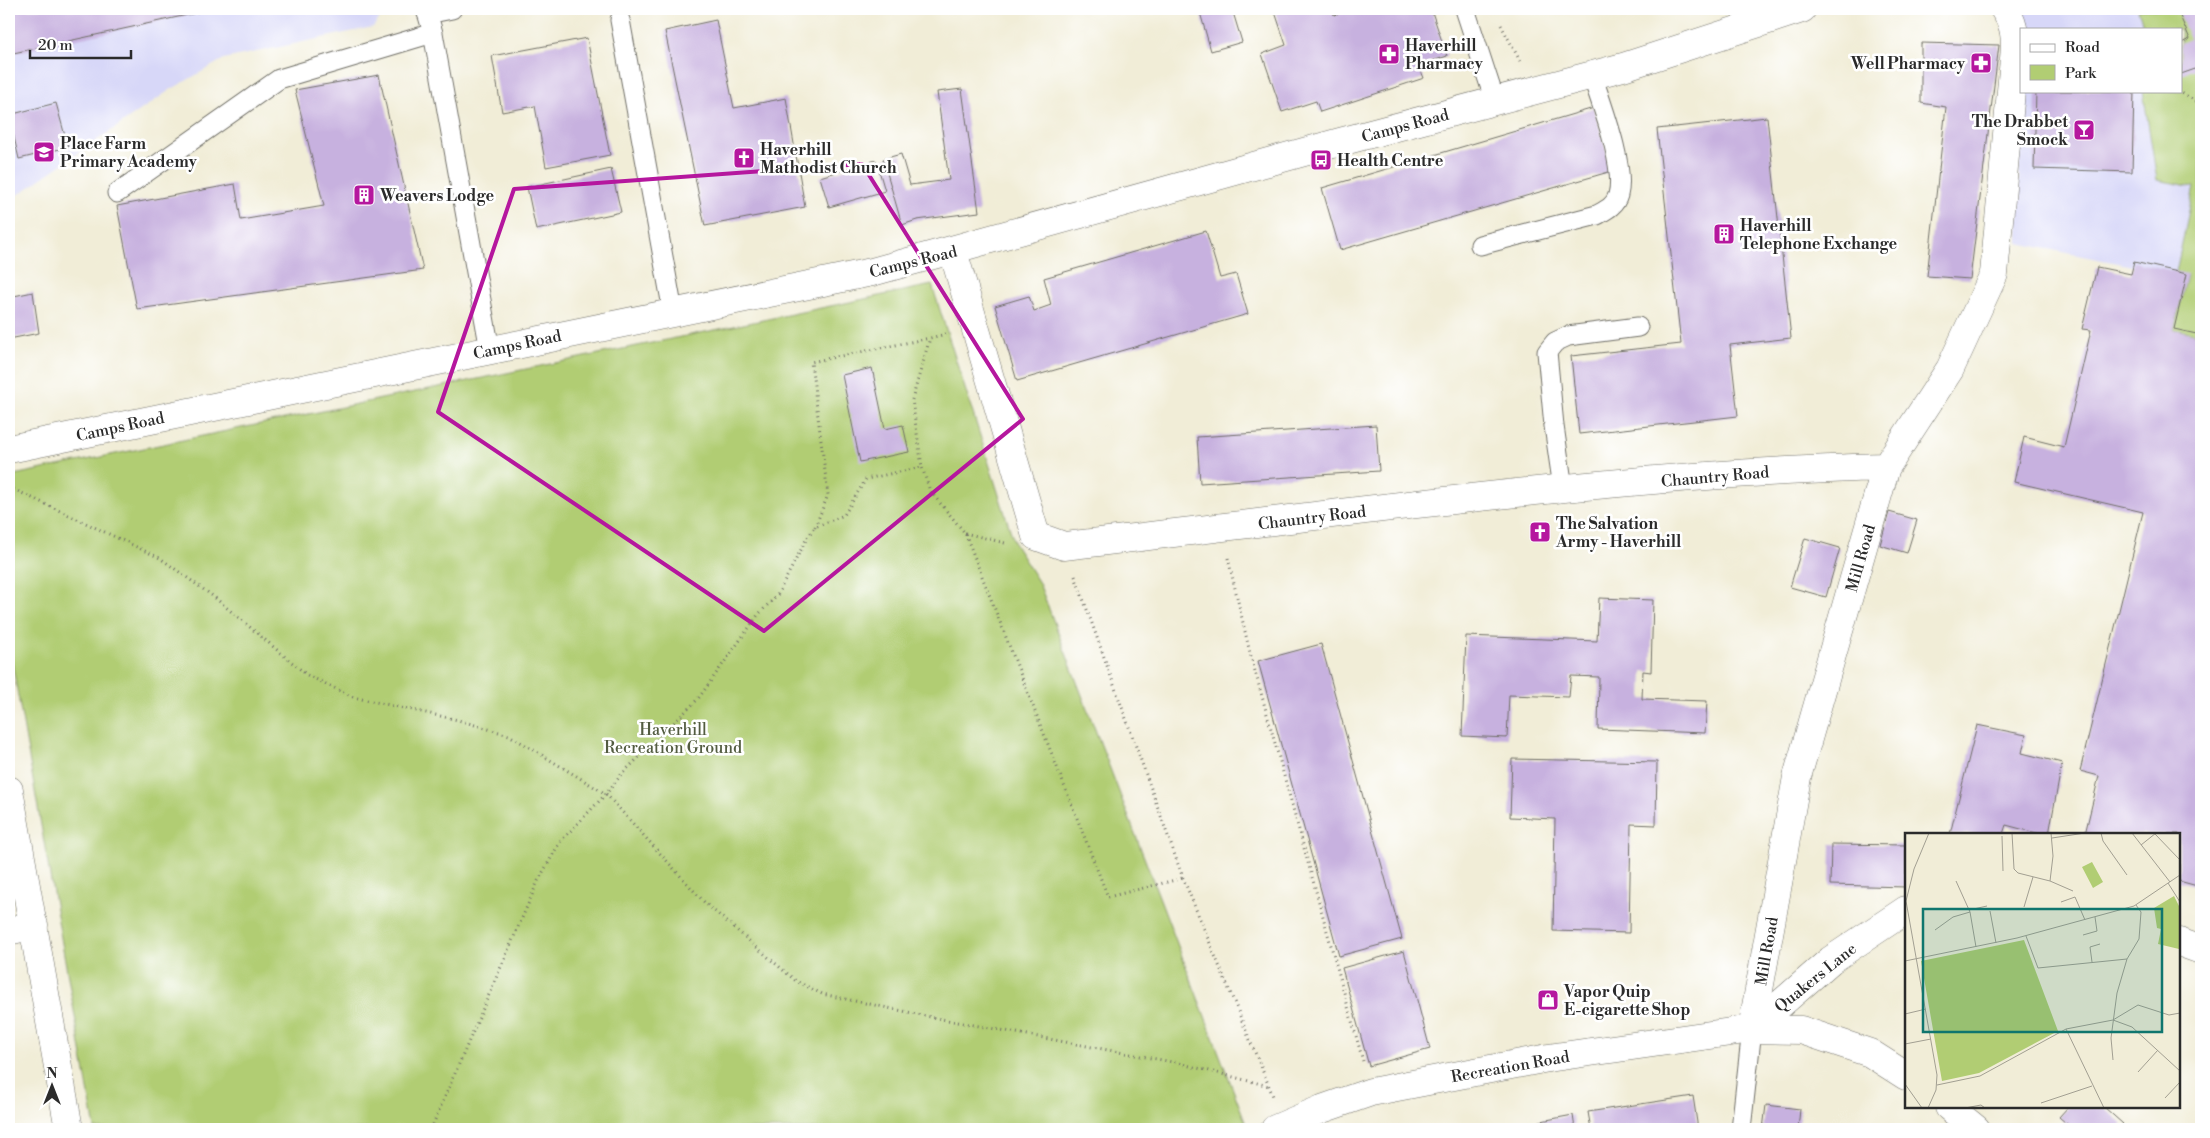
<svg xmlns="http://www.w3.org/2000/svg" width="2210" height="1138" font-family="'Libre Bodoni',serif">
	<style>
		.built { fill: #d7d7f8; fill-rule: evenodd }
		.green { fill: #b1cd73; stroke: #6e7c4f }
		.building { fill: #c7b1df }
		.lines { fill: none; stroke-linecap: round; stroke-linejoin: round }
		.service-casing { stroke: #706f67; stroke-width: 21 }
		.pedestrian-casing { stroke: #706f67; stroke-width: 29 }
		.minor-casing { stroke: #706f67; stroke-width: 29 }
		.tertiary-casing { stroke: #706f67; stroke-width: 29 }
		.path { stroke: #706f67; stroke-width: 3; stroke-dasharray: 1 4; stroke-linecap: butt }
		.service { stroke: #fff; stroke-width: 19 }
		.pedestrian { stroke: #fff; stroke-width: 28 }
		.minor { stroke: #fff; stroke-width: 28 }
		.tertiary { stroke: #fff; stroke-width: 28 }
		.marked { fill: none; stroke: #b5179e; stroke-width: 4; stroke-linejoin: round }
		.labels { text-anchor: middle; stroke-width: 5; stroke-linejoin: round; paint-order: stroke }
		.poi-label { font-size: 16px; font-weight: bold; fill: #2b2b2b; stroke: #fff; text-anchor: start }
		.street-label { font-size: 16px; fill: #2b2b2b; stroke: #fff }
		.park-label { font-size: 16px; fill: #535c41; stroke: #fff }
		.inset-road { fill: none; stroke: #a29f92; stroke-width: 1 }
		.view { fill: #0f766e; fill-opacity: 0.15; stroke: #0f766e; stroke-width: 2.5 }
		.inset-edge { fill: none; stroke: #2b2b2b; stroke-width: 2.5 }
	</style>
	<rect width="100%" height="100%" fill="#fff"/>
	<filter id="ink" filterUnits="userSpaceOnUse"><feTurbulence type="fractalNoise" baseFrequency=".02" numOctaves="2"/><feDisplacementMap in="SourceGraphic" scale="10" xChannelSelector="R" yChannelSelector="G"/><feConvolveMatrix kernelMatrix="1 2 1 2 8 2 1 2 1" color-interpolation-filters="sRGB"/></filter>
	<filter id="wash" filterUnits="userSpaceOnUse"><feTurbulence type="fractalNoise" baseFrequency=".0096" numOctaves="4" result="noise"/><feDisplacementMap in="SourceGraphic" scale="20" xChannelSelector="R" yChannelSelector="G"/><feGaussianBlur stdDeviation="1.12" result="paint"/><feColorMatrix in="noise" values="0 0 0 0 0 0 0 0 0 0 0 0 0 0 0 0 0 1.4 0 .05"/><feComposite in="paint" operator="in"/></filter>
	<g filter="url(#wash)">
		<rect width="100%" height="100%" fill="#f1edd7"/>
		<path class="built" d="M9,9H384L385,12L373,27L224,59L170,90L9,201Z
			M2011,9H2201V280L2018,243L2021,23ZM2021,29H2181V91H2021Z"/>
		<path class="green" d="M2138,9H2201V335L2174,329L2187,275L2176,272L2194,187L2157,180L2143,91H2181V29H2144Z
			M932,285L1015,545L1039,583L1247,1126L1241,1129H95L9,645V476Z"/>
		<g id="blocks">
			<path class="building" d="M9,9H210V10L9,54Z
				M1199,9H1232L1242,42L1211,51Z
				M1274,9H1332L1334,15L1353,9H1431L1447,56L1419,66L1424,78L1320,112L1316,101L1282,112L1262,54L1286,45Z
				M2192,9H2201V67L2181,74V43L2190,39L2179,14Z
				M716,20L734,108L786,98L805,207L705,226L665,31Z
				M587,38L610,155L546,167L535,106L502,112L492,56Z
				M1921,43L1999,45L1970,279L1927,276L1946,107L1921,103Z
				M379,75L423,270L137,309L117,206L235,184L241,220L324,206L295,90Z
				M962,89L979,212L917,220L902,225L883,159L901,154L910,185L949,180L937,92Z
				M2036,91H2134L2132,172L2034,169Z
				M56,103L68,147L19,159L9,115Z
				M1594,108L1612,171L1340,250L1322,188Z
				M1767,117L1791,338L1730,345L1738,416L1579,434L1571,356L1681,344L1657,129Z
				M876,160L885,191L829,207L820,177Z
				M611,169L621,212L536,230L527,187Z
				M1206,231L1220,278L1236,274L1248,314L1017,381L995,306L1029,296L1034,311L1051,305L1044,278Z
				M2134,262L2187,274L2174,329L2201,335V887L2179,881V834H2085L2099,776L2080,771L2143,512L2014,482L2024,437L2064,447L2091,330L2082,329L2097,267L2131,274Z
				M33,292L39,333L9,339V297Z
				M872,368L885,429L903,425L909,452L860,462L842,375Z
				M1376,425L1379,471L1200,483L1197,437Z
				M1889,512L1917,520L1907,553L1880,545Z
				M1805,538L1840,548L1826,597L1790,587Z
				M1599,598L1653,600L1651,672L1643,671L1642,699L1707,701L1705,733L1598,729L1599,677L1571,676L1569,697L1509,695L1507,738L1462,736L1466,636L1597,641Z
				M1321,644L1402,939L1339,956L1258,661Z
				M1977,725L2026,735L2022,753L2062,763L2049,834H2040L2006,825L2003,834H1950Z
				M1512,759L1657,762L1656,825L1631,824L1629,933L1553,931L1555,819L1510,817Z
				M1831,844L1906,845V887L1830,885Z
				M1404,951L1430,1049L1369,1066L1342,968Z
				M1693,1096L1698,1129H1591L1588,1112Z
				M1766,1105L1800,1109L1798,1129H1763Z
				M2068,1107H2104L2123,1124L2118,1129H2073L2059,1117Z
				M1573,1115L1575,1129H1521L1520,1125Z"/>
		</g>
	</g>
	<g filter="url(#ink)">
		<use href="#blocks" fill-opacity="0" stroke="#706f67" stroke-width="1"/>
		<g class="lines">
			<g class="service-casing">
				<path id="service" d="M426,9L433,33L490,350
					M1465,9L1495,101
					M427,14L452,9
					M620,20L673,312
					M117,193L279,79L433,33
					M1480,245L1597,215C1606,210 1615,206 1618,195C1626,167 1601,103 1592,75
					M1563,488L1554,426L1547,352L1555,342L1568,336L1638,327
					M1741,1129L1752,1029"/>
			</g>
			<g class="pedestrian-casing">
				<path id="pedestrian" d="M2179,942L2201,950
					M1752,1029L1831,960L1906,910"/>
			</g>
			<g class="minor-casing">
				<path id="minor" d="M953,251L1036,536L1064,546C1337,515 1611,474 1886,467
					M9,449L872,272L1340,142L1623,67L1802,9
					M9,931L34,925
					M1752,1029L1797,777L1886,467L1950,369L1994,274L2015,48C2015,33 2013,21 2004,9
					M1949,1107L1976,1129
					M1275,1129L1322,1109L1371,1092L1548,1058L1752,1029L1801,1030L1870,1053L1906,1076"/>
			</g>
			<g class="tertiary-casing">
				<path id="tertiary" d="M9,790L69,1129"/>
			</g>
			<path class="path" d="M1501,25L1520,61
				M2178,91L2201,104
				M2201,252V257
				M946,334L930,338L912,400L922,467L930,491L965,533L1108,897L1183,878
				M9,487L160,558L214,597L307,675L353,697L458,720L509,735L606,794L705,903L796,981L822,994L931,1017L1178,1063L1269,1086
				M815,527L828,495L811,362L930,338
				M965,533L1005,543
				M1228,558L1250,653L1363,1061
				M1075,576L1183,878L1273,1096
				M431,1129L538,881L560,842L606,794L621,775L698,699L758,615L778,594L806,540L815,527L844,515L866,479L922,467"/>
			<use href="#service" class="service"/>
			<use href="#pedestrian" class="pedestrian"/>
			<use href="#minor" class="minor"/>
			<use href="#tertiary" class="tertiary"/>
		</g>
	</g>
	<path class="marked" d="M862,164L1023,419L764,631L438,412L514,189Z"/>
	<defs>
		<g id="pharmacy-square" transform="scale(1.125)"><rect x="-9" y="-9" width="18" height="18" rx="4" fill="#b5179e" stroke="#fff"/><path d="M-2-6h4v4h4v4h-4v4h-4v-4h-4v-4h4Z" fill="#fff"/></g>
		<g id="bar-square" transform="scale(1.125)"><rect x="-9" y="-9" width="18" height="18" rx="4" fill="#b5179e" stroke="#fff"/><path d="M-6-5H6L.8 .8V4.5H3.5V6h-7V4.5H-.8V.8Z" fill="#fff"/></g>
		<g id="school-square" transform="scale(1.125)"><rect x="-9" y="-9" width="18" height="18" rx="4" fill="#b5179e" stroke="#fff"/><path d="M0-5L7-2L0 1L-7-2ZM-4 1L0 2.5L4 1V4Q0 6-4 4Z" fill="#fff"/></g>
		<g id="church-square" transform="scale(1.125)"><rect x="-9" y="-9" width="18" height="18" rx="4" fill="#b5179e" stroke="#fff"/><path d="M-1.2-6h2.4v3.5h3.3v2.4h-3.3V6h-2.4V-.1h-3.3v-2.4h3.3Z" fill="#fff"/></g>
		<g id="bus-square" transform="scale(1.125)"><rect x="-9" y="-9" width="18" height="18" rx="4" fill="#b5179e" stroke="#fff"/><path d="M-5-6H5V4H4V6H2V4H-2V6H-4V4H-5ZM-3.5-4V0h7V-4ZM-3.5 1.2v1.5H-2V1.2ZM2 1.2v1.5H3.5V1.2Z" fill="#fff"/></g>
		<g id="building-square" transform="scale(1.125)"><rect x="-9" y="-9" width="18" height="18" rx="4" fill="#b5179e" stroke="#fff"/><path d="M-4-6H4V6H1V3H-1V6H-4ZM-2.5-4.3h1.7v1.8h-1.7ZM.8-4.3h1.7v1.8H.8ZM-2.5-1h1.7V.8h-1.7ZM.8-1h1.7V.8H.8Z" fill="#fff"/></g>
		<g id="shop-square" transform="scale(1.125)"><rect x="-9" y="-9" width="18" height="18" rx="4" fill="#b5179e" stroke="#fff"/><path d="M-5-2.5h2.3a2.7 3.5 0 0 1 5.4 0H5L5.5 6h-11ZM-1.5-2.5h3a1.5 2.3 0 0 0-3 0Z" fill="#fff"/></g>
	</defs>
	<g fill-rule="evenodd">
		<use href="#pharmacy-square" x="1389" y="54"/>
		<use href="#pharmacy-square" x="1981" y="63"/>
		<use href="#bar-square" x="2084" y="130"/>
		<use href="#school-square" x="44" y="152"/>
		<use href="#church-square" x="744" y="158"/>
		<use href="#bus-square" x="1321" y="160"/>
		<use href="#building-square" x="364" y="195"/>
		<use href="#building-square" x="1724" y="234"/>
		<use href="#church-square" x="1540" y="532"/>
		<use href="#shop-square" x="1548" y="1000"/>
	</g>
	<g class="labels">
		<g class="poi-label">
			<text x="1405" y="51">Haverhill<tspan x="1405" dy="18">Pharmacy</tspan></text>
			<text x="1965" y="69" text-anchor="end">Well Pharmacy</text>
			<text x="2068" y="127" text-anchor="end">The Drabbet<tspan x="2068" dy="18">Smock</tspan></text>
			<text x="60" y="149">Place Farm<tspan x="60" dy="18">Primary Academy</tspan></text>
			<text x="760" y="155">Haverhill<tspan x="760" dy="18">Mathodist Church</tspan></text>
			<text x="1337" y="166">Health Centre</text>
			<text x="380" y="201">Weavers Lodge</text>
			<text x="1740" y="231">Haverhill<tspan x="1740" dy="18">Telephone Exchange</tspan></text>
			<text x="1556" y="529">The Salvation<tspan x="1556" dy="18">Army - Haverhill</tspan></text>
			<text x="1564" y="997">Vapor Quip<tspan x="1564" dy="18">E-cigarette Shop</tspan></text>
		</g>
		<g class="street-label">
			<text transform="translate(1405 125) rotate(-15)" y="6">Camps Road</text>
			<text transform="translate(913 261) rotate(-14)" y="6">Camps Road</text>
			<text transform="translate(517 344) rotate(-12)" y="6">Camps Road</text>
			<text transform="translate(120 426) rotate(-12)" y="6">Camps Road</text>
			<text transform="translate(1715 476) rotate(-5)" y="6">Chauntry Road</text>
			<text transform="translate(1312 517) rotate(-7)" y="6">Chauntry Road</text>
			<text transform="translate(1860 558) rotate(-74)" y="6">Mill Road</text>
			<text transform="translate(1766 951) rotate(-80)" y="6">Mill Road</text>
			<text transform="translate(1815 977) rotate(-39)" y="6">Quakers Lane</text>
			<text transform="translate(1510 1066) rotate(-10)" y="6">Recreation Road</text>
		</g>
		<g class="park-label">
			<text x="673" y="735">Haverhill<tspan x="673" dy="18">Recreation Ground</tspan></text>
		</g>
	</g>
	<g transform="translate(1905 833)">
		<rect width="275" height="275" fill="#f1edd7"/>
		<path d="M187,29L198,49L188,55L177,34ZM269,63L275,75L274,116L253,111L256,96L252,95L249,75ZM119,107L153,198L74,240L37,248L16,128Z" fill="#b1cd73"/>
		<path class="inset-road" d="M107,0L109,36L113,40L145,48L168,58M196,0L198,8L222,42M227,0L265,49M250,1L275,27M97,3L98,38M147,5L180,0M236,12L251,0M51,48L65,79L71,114M145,48L148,23L146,0M263,50L275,69M156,69L170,64L180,87M119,74L128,44M64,77L82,73M85,78L91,110M30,97L48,84L65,79M178,102L192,98L190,84M121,103L133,135L222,126M0,128L112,105L229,73L275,42M187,129L185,114L195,111M0,181L21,176M208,187L233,172L264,182L275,180M161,196L199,275M0,211L26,206M208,227L206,205L212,160L222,126L234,106L236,79L231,72M233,239L253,217M0,251L17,275M32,252L75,243L161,196L208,187L227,194L275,238M260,265L275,249M136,270L187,253M23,275L31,257L32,242L1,68L9,36L24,0M60,275L76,272L80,275"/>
		<path class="view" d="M18,76H257V199H18Z"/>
		<rect width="275" height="275" class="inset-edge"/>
	</g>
	<rect width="2210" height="1138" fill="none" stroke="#fff" stroke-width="30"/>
	<rect x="2020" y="28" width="162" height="65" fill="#ffffff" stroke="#aaaaaa"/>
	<rect x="2030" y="44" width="25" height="8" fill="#ffffff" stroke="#aaaaaa"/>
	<text x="2065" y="52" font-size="15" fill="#2b2b2b">Road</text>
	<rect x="2030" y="65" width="25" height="15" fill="#b1cd73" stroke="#aaaaaa"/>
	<text x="2065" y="78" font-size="15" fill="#2b2b2b">Park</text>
	<g transform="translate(52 1086)" stroke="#ffffff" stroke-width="4" paint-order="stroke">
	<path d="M0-4L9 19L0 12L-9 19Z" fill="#2b2b2b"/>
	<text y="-8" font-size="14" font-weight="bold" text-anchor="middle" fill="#2b2b2b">N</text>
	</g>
	<path d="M30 50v8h101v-8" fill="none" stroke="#2b2b2b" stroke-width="2.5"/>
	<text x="38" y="50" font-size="15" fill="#2b2b2b" stroke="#ffffff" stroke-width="4" paint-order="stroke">20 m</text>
</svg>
